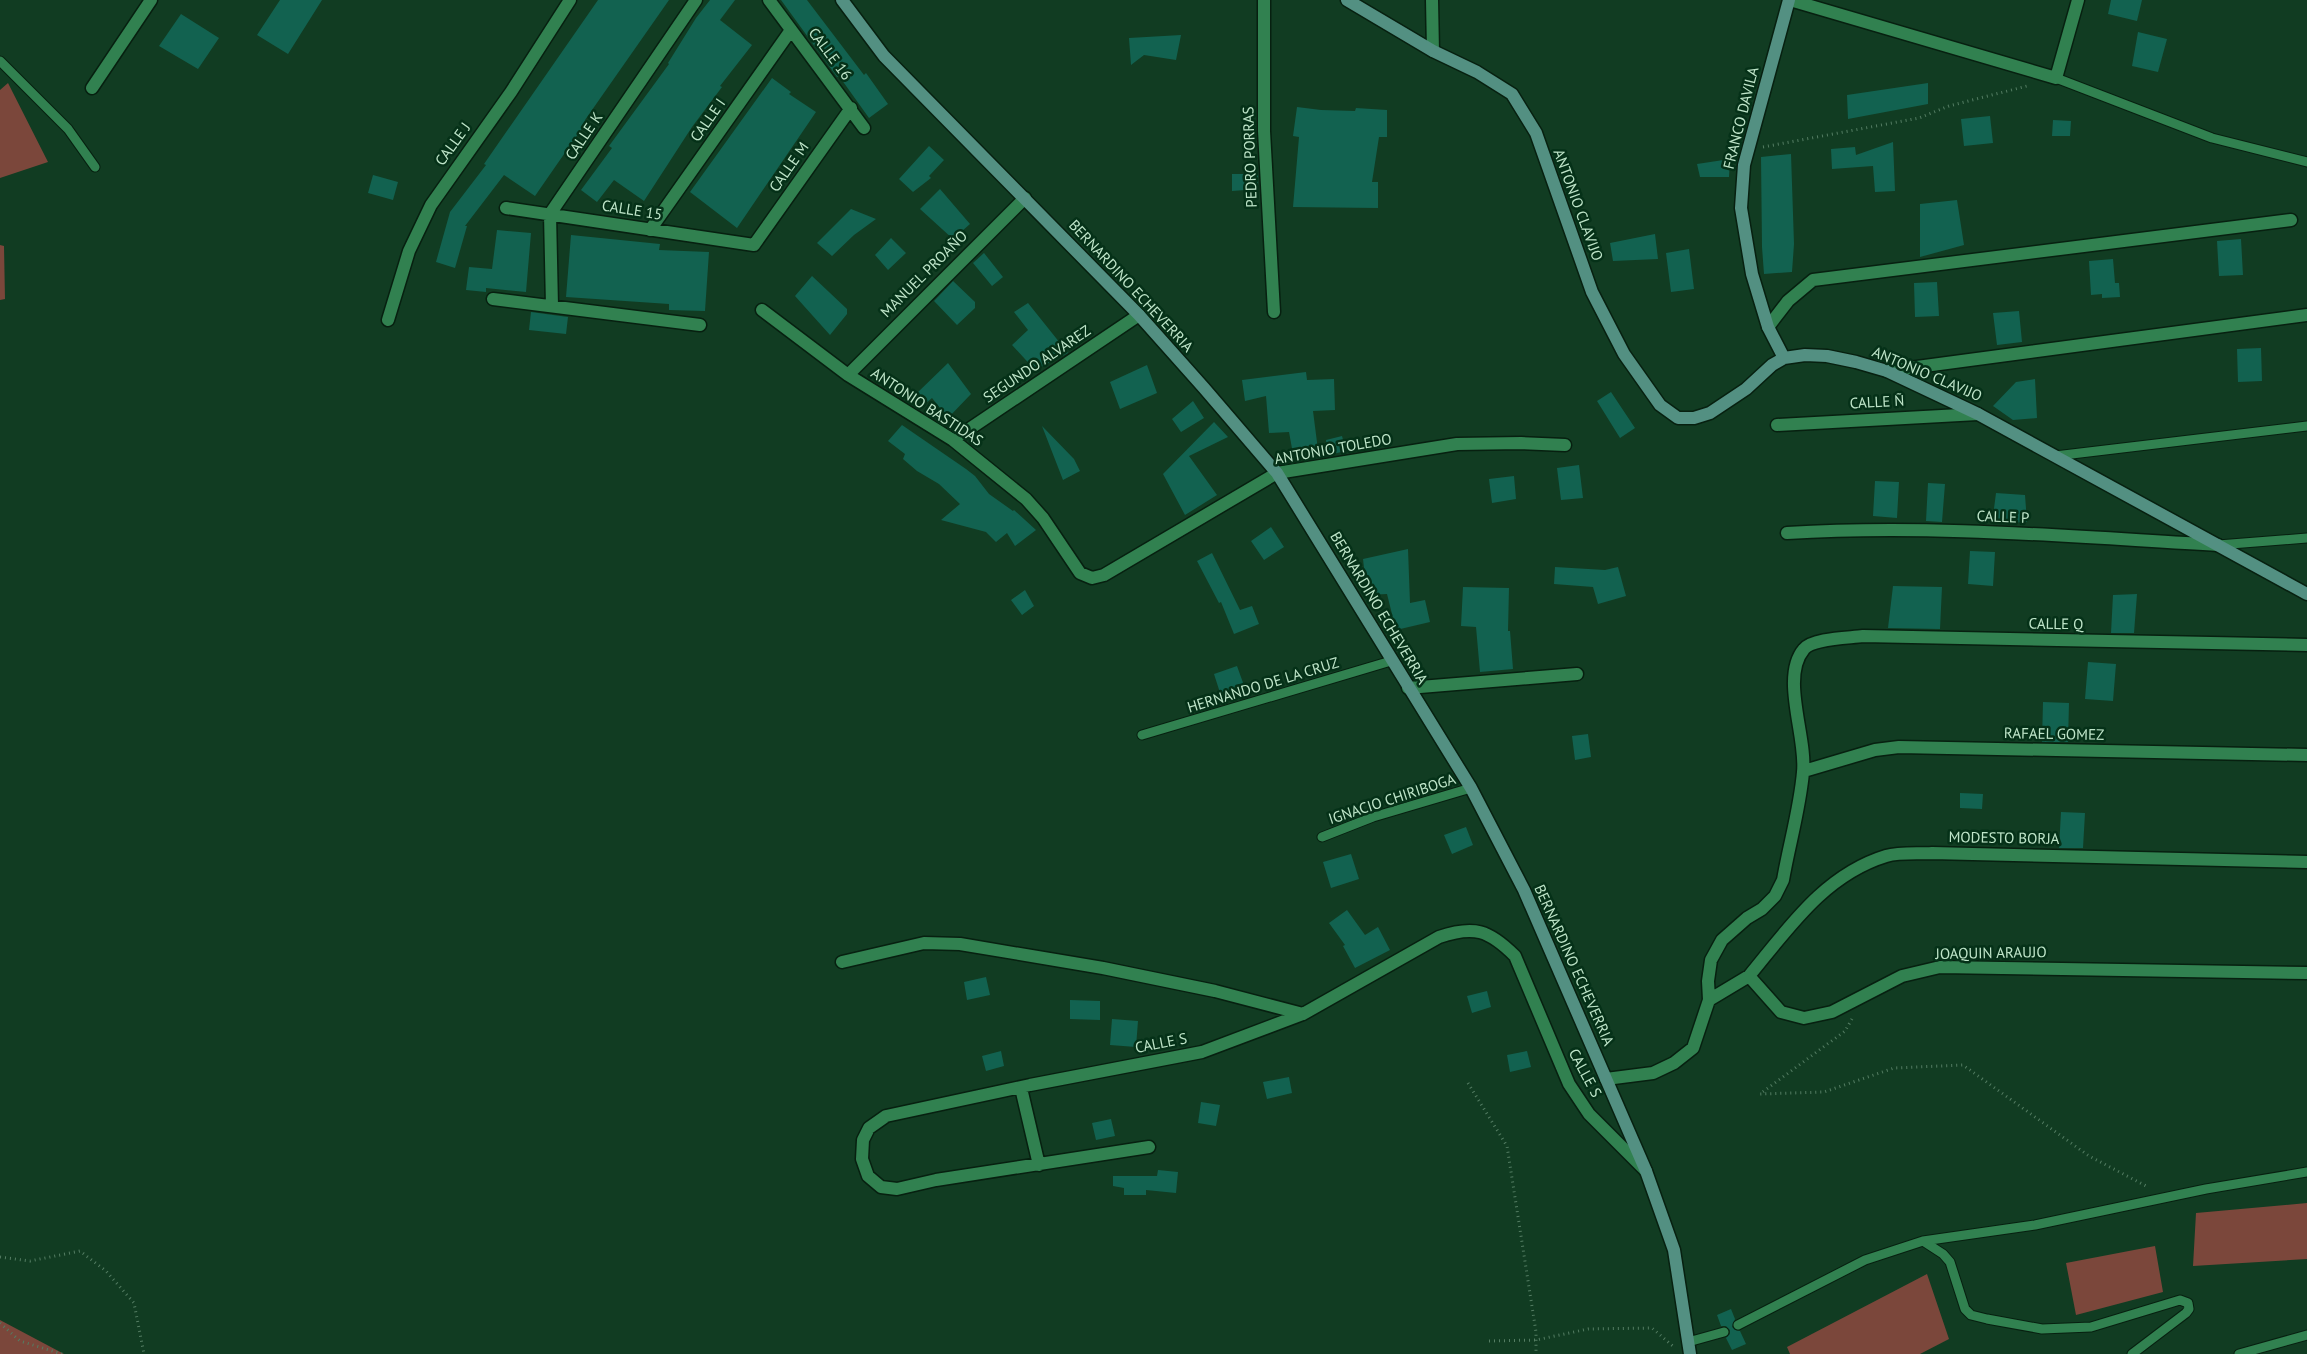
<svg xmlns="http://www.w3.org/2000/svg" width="2307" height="1354" font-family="'PT Sans',sans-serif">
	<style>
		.green { fill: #7b473b }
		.building { fill: #126250 }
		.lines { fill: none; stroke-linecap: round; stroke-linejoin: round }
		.lane-casing { stroke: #072010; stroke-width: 11 }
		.street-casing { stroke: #072010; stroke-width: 15 }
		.secondary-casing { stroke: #072010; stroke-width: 15 }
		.path { stroke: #547d63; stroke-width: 3; stroke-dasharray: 1 4; stroke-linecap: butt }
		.lane { stroke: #318150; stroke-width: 9 }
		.street { stroke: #318150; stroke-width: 12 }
		.secondary { stroke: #539082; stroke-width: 12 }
		.labels { text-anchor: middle; stroke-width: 5; stroke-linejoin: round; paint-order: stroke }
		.street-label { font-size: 15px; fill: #bfe5c9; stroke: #053118 }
	</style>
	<rect width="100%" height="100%" fill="#113c22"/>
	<path class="green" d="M8,83L48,162L0,178V90Z
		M0,245L4,246L5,299L0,300Z
		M2307,1203V1259L2193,1266L2196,1213Z
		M2155,1246L2163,1292L2076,1315L2066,1263Z
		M1927,1274L1949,1339L1920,1354H1790L1787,1347Z
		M0,1320L64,1354H0Z"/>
	<path class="building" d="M280,0H322L288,54L257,35Z
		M598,0H669L585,120L587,121L535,196L504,175L465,226H467L455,268L436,262L450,212L486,165L484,164Z
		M710,0H735L720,20L752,45L720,86L722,87L692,127L644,201L614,180L597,202L581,190L612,148L609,146L669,64L668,63L696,18Z
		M781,0H807L864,75L866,73L888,104L869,118L839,76L837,77Z
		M2111,0H2142L2137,21L2108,14Z
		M181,14L219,38L198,69L159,46Z
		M2138,32L2167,39L2158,72L2132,66Z
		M1181,35L1176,60L1144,55L1131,65L1129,38Z
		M772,78L791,92L789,94L816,112L737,228L690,192Z
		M1928,83V104L1848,119L1847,95Z
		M1297,107L1321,110L1355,111L1356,108L1387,110V137H1379L1372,182H1378V208L1293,207L1299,137L1293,136Z
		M1990,116L1993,143L1964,146L1961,119Z
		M2053,120L2071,121L2070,136H2052Z
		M1893,142L1895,191L1875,192L1873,166L1832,169L1831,149L1855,147L1856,155Z
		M929,146L944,160L929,176L931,178L913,192L899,179Z
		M1791,154L1794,244L1792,272L1764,274L1762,247L1761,157Z
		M1730,159L1729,177H1700L1697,164Z
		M1232,174H1258V189L1232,191Z
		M373,175L398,182L393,200L368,193Z
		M940,189L970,224L953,239L920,209Z
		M1957,200L1964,245L1920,257V204Z
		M851,209L876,219L854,235L832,256L817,243Z
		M497,230L531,233L526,292L486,288V292L466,290L469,267L492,269Z
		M1655,234L1658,259L1613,261L1610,243Z
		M571,235L660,244L659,250L709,252L705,311L669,310V304L566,297Z
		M891,238L906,253L888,270L875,255Z
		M2241,239L2243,275L2219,276L2217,241Z
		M1689,249L1694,289L1671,292L1666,253Z
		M984,253L1003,277L992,286L973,263Z
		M2113,259L2115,283H2119L2120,297L2102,298V294L2091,295L2089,261Z
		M812,276L847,309V314L830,335L795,296Z
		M953,281L975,302V308L957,325L934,301Z
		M1937,282L1939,316L1915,317L1914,283Z
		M1028,303L1068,353L1035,370L1012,345L1028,330L1014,312Z
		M2019,311L2022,342L1997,345L1993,313Z
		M531,312L568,317L566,334L529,330Z
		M2261,348L2262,381L2238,382L2237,349Z
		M948,363L971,394L948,418L932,398L925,404L916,394Z
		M1147,365L1157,393L1120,409L1110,382Z
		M1306,372L1307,380L1334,379L1335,410L1313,411L1318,450L1293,454L1289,432L1269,433L1266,396L1245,401L1242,380Z
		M2035,379L2037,418L2013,420L1993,406L2016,382Z
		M1611,392L1635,428L1620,438L1597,401Z
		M1193,401L1204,418L1181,432L1172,419Z
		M1214,422L1228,437L1189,456L1217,495L1185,515L1163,474Z
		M902,425L966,469L975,476L989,494L1013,511L1014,510L1036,530L1015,546L1007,533L996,542L986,532L941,520L960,504L939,484L917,471L903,459L905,454L888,441Z
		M1042,426L1074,459L1080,471L1063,480Z
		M1342,436L1346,451L1328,455L1326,440Z
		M1579,465L1583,498L1561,500L1557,468Z
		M1514,476L1516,499L1492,503L1489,479Z
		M1875,481L1899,482L1897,518L1873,516Z
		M1928,483L1945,484L1942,522L1926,521Z
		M1996,493L2025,495L2027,522L1992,524Z
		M1271,527L1284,547L1264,560L1251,541Z
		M1408,549L1410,603L1425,600L1430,622L1396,630L1387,594L1367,595L1363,559Z
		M1970,551L1995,552L1993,586L1968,584Z
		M1212,553L1240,610L1252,606L1259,624L1234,634L1221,602L1219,603L1197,561Z
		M1555,567L1605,570L1618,567L1626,596L1598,604L1593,587L1554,584Z
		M1893,586L1942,587L1940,629L1888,628Z
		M1463,587L1509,588L1508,631H1510L1513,669L1480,672L1476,627L1461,626Z
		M1025,590L1034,606L1022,615L1011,600Z
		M2137,594L2134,633H2111L2113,595Z
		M2088,662L2116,664L2113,701L2085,699Z
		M1237,666L1246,691L1222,699L1214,674Z
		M2043,702L2069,703L2068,742H2042Z
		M1588,734L1591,757L1575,760L1572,736Z
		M1960,793L1983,794L1982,809L1960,808Z
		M2061,812L2085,813L2083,848H2059Z
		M1466,827L1473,845L1452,854L1444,835Z
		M1351,854L1359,879L1331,888L1323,862Z
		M1347,910L1365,935L1378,927L1390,950L1355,968L1343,946L1345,945L1329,923Z
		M986,977L990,995L967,1000L964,982Z
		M1487,991L1491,1007L1472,1013L1467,996Z
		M1070,1000L1100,1001V1020L1070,1019Z
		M1112,1019L1138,1021L1136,1047L1110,1045Z
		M1001,1051L1004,1066L986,1071L982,1056Z
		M1527,1051L1531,1067L1510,1072L1507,1055Z
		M1289,1077L1292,1093L1267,1099L1263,1082Z
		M1201,1102L1220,1105L1216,1126L1198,1123Z
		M1111,1119L1115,1136L1096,1140L1092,1123Z
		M1158,1170L1178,1172L1176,1193L1146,1190V1195H1124V1188L1113,1186V1176H1157Z
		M1731,1309L1735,1319L1732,1327L1735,1330L1740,1331L1746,1344L1732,1350L1726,1338L1730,1334V1330L1726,1326H1721L1717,1315Z"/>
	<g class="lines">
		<g class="lane-casing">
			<path id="lane" d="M0,61L68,129L95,167
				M2056,78L2212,138L2307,162
				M2055,456L2307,426
				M2218,545L2307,538
				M1142,735L1391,661
				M1322,837L1373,817L1471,788
				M1923,1241L1943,1254L1950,1262L1965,1309L1971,1315L1987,1319L2042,1329L2091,1327L2180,1300L2188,1303L2189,1309L2186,1313L2132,1354
				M1738,1325L1865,1260L1923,1241L2035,1225L2206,1189L2307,1172
				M1688,1342L1724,1332
				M2239,1354L2307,1335"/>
		</g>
		<g class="street-casing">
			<path id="street" d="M769,0L864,128
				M1264,0V131L1274,312
				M1432,0L1433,51
				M1790,0L2056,78L2078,0
				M92,88L151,0
				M506,208L754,245L851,108
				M650,230L791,30
				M493,299L700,325
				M552,306L550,214L696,0
				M762,310L848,375L953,440L1026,499L1043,518L1080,573L1092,578L1104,575L1277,473L1457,444L1521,443L1565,445
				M388,320L409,251L431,205L511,92L570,0
				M1768,327L1788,301L1813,280L2291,220
				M1887,371L2307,315
				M848,375L1025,198
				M1777,425L1978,414
				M953,440L1139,315
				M1787,533C1930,524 2075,537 2218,545
				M1408,688L1577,674
				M1804,771L1875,750L1899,747L2307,755
				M842,962L924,943L960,944L1103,968L1215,991L1303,1014
				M1749,976C1788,929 1824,875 1886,856C1900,852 1918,854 1932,853L2307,862
				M1709,1000L1749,976L1781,1012L1804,1018L1832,1012L1902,976L1940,967L2307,973
				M1606,1079L1653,1073L1674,1063L1693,1048L1709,1000L1708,981L1711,960L1722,940L1747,918L1762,909L1775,896L1783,880C1789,845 1800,808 1803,772C1807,737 1780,677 1804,649C1813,638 1849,638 1863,636L2307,645
				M1021,1088L1039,1165
				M1149,1147L936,1180L897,1189L881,1187L868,1176L862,1159L863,1140L869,1128L886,1116L1030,1085L1202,1052L1303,1014L1439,937C1474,925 1489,930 1515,956L1569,1084L1589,1114L1646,1171"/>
		</g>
		<g class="secondary-casing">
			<path id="secondary" d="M842,0L884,56L1139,315L1204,388L1277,473L1471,788L1524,890L1646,1171L1674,1250L1690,1354
				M1347,0L1433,51L1477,72L1512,94L1536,133L1592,292L1624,354L1660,405L1678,418H1694L1710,413L1746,389L1772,365L1784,358L1805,355L1827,356L1856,362L1887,371L1978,414L2307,594
				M1784,358L1768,327L1752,274L1741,208L1744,165L1789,0"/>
		</g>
		<path class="path" d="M1763,147L1919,118L1949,106L2027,86
			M1852,1019L1845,1031L1760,1094L1824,1092L1894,1068L1963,1065L2089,1156L2148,1187
			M1468,1083L1507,1146L1536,1332V1354
			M0,1257L30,1261L80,1251L106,1271L134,1303L144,1354
			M0,1323L20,1341L62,1354
			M1489,1341L1536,1340L1588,1329L1652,1328L1674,1347"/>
		<use href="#lane" class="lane"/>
		<use href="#street" class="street"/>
		<use href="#secondary" class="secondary"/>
	</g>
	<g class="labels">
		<g class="street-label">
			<text transform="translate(830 54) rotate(53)" y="5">CALLE 16</text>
			<text transform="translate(1741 118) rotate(-76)" y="5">FRANCO DAVILA</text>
			<text transform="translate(708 120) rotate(-55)" y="5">CALLE I</text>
			<text transform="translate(584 136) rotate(-56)" y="5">CALLE K</text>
			<text transform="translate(453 144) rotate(-54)" y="5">CALLE J</text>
			<text transform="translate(1250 157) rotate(-92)" y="5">PEDRO PORRAS</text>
			<text transform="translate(789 167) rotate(-55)" y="5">CALLE M</text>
			<text transform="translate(1578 205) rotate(70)" y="5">ANTONIO CLAVIJO</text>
			<text transform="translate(632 210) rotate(9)" y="5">CALLE 15</text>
			<text transform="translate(924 274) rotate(-45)" y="5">MANUEL PROAÑO</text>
			<text transform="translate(1131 286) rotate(47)" y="5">BERNARDINO ECHEVERRIA</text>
			<text transform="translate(1037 364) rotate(-34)" y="5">SEGUNDO ALVAREZ</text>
			<text transform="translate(1927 374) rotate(23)" y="5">ANTONIO CLAVIJO</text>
			<text transform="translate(1877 402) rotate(-3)" y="5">CALLE Ñ</text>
			<text transform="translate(927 407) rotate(33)" y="5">ANTONIO BASTIDAS</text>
			<text transform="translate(1333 449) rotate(-10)" y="5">ANTONIO TOLEDO</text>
			<text transform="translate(2003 517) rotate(2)" y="5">CALLE P</text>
			<text transform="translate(1379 608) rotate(59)" y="5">BERNARDINO ECHEVERRIA</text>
			<text transform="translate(2056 624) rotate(1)" y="5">CALLE Q</text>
			<text transform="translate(1263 685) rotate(-17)" y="5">HERNANDO DE LA CRUZ</text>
			<text transform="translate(2054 734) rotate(1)" y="5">RAFAEL GOMEZ</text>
			<text transform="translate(1392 799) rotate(-18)" y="5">IGNACIO CHIRIBOGA</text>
			<text transform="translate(2004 838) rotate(1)" y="5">MODESTO BORJA</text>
			<text transform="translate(1991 953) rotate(-1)" y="5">JOAQUIN ARAUJO</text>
			<text transform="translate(1574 965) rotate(66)" y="5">BERNARDINO ECHEVERRIA</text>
			<text transform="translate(1161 1043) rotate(-11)" y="5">CALLE S</text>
			<text transform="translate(1585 1073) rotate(62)" y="5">CALLE S</text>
		</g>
	</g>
</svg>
